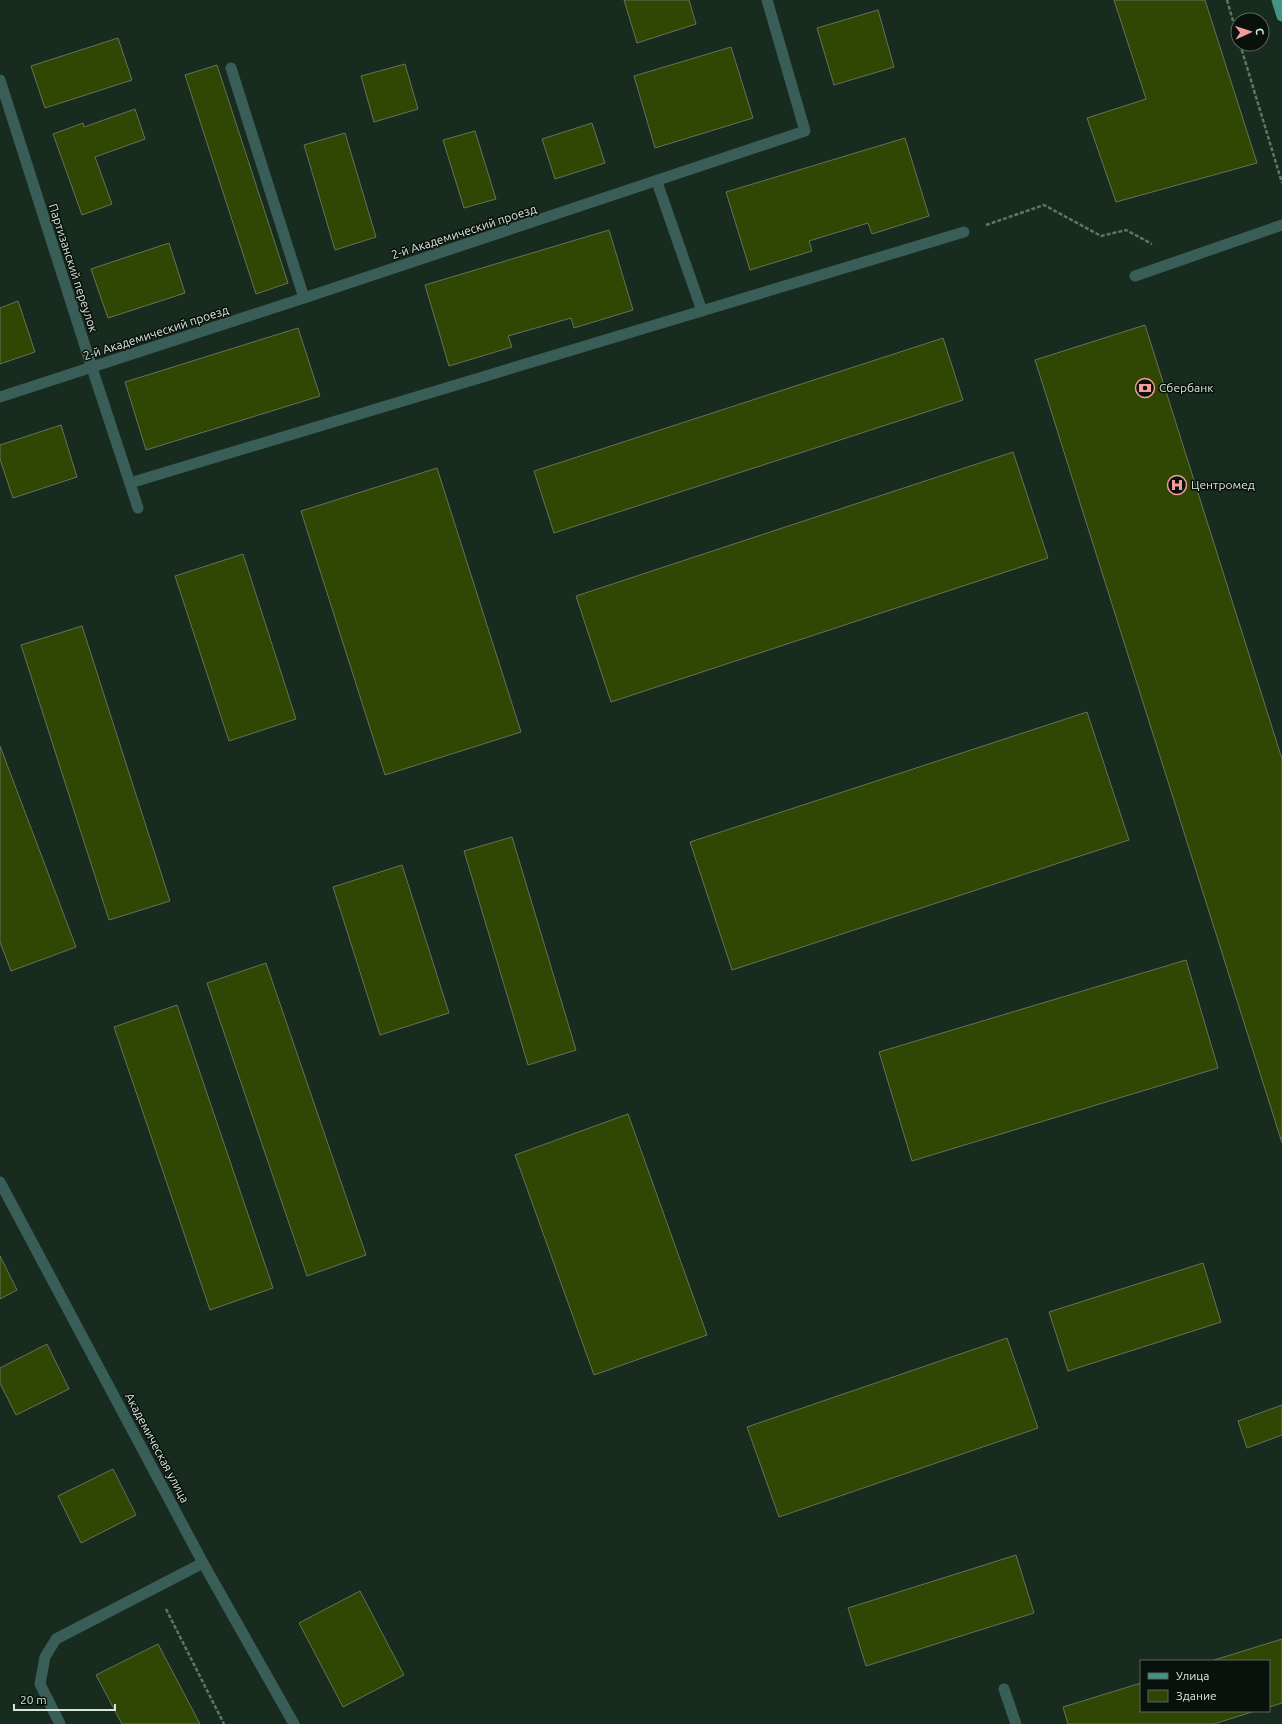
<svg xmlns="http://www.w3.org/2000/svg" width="1282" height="1724" font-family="Ubuntu,sans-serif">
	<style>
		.building { fill: #2f4703; stroke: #67715b }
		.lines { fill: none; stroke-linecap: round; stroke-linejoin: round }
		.path { stroke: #627368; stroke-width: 2.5; stroke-dasharray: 4 2; stroke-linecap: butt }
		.service { stroke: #395d57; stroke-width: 11 }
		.minor { stroke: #395d57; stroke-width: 11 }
		.primary { stroke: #449387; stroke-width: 11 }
		.labels { text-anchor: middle; stroke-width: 3; stroke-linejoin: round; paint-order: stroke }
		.street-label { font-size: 12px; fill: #d8e5dc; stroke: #09110c }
		.poi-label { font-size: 12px; fill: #d8e5dc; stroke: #09110c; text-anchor: start }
	</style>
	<rect width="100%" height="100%" fill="#172b1e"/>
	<path class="building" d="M624,0H689L696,24L637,43Z
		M1114,0H1205L1257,163L1116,202L1087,118L1146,99Z
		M878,10L894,67L834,85L817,28Z
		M118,38L132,80L45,108L31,66Z
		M731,47L753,118L655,148L634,76Z
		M405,64L418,109L374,122L361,76Z
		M217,65L288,283L256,294L185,75Z
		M135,109L145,139L95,157L112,204L82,215L53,134L83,123L84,127Z
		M592,123L605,163L555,179L542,139Z
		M475,131L496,199L464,208L443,140Z
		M345,133L376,237L335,250L304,145Z
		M905,138L929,216L872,234L868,223L809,241L812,251L750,270L726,192Z
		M609,230L633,310L574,328L571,318L508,336L512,347L449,366L425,285Z
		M169,243L185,293L108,318L91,269Z
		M18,301L35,352L0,364V308Z
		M1145,325L1282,759V1143L1035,360Z
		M298,328L320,396L146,450L125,382Z
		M943,338L963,400L554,533L534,471Z
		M61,425L77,477L13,498L0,459V445Z
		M1013,452L1048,558L611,702L576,596Z
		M437,468L521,732L385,775L301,511Z
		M243,554L296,719L229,741L175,576Z
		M82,626L170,901L109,920L21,645Z
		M1087,712L1129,840L732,970L690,842Z
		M0,746L76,947L11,971L0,942Z
		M512,837L576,1050L528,1065L464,851Z
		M402,865L449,1013L380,1035L333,887Z
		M1186,960L1218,1068L912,1161L879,1052Z
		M266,963L366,1255L307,1276L207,983Z
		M177,1005L273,1288L210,1310L114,1027Z
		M628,1114L707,1335L594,1375L515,1155Z
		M0,1256L17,1290L0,1299Z
		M1203,1263L1221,1322L1068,1371L1049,1312Z
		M1007,1338L1038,1428L779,1517L747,1427Z
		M47,1344L69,1389L16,1415L0,1383V1368Z
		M1282,1405V1435L1247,1448L1238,1421Z
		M113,1469L136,1515L81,1543L58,1496Z
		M1016,1555L1034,1613L866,1666L848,1608Z
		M360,1591L404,1675L343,1707L299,1623Z
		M1282,1639V1703L1269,1707V1661H1211Z
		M158,1644L200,1724H122L96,1675Z
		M1141,1683V1711H1255L1214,1724H1068L1063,1707Z"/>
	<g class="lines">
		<path class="path" d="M1227,0L1238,38
			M1240,44L1282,183
			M986,225L1044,205L1101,236L1126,230L1152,244
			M166,1609L224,1724"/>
		<path class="service" d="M231,68L304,298
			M657,182L702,311
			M1135,276L1282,225
			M130,483L964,232
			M1004,1689L1016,1724
			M60,1724L40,1684L45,1657L56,1639L203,1563"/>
		<path class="minor" d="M0,80L92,368L138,508
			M0,397L304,298L805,131L767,0
			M0,1182L203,1563L294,1724"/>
		<path class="primary" d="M1277,0L1282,16"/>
	</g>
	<defs>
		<g id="bank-ring" transform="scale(1)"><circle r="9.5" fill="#09110c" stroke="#f59b9b" stroke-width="1.5"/><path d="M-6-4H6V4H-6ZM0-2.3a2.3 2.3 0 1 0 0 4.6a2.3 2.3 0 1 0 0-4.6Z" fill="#f59b9b"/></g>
		<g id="hospital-ring" transform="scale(1)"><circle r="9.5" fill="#09110c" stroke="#f59b9b" stroke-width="1.5"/><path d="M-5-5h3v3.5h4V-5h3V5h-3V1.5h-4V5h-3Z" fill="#f59b9b"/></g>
	</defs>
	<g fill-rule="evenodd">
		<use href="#bank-ring" x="1145" y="388"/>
		<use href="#hospital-ring" x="1177" y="485"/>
	</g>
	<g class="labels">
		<g class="street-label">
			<text transform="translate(464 232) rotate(-18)" y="4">2-й Академический проезд</text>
			<text transform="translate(73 268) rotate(72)" y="4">Партизанский переулок</text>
			<text transform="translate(156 333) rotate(-18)" y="4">2-й Академический проезд</text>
			<text transform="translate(157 1448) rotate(62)" y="4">Академическая улица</text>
		</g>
		<g class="poi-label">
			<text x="1159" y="392">Сбербанк</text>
			<text x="1191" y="489">Центромед</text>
		</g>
	</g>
	<rect x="1140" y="1660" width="130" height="52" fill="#09110c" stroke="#5c665f"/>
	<rect x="1148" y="1673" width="20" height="6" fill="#449387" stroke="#5c665f"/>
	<text x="1176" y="1680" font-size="12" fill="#d8e5dc">Улица</text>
	<rect x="1148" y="1690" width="20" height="12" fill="#2f4703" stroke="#5c665f"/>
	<text x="1176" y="1700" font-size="12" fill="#d8e5dc">Здание</text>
	<g transform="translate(1250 32) rotate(87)"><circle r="19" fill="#09110c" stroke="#5c665f"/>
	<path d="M0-3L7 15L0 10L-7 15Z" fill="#f59b9b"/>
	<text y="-6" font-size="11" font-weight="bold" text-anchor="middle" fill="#d8e5dc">С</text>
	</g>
	<path d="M14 1704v6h101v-6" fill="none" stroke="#d8e5dc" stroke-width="2"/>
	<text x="20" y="1704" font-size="12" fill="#d8e5dc" stroke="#09110c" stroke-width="3" paint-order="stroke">20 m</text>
</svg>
